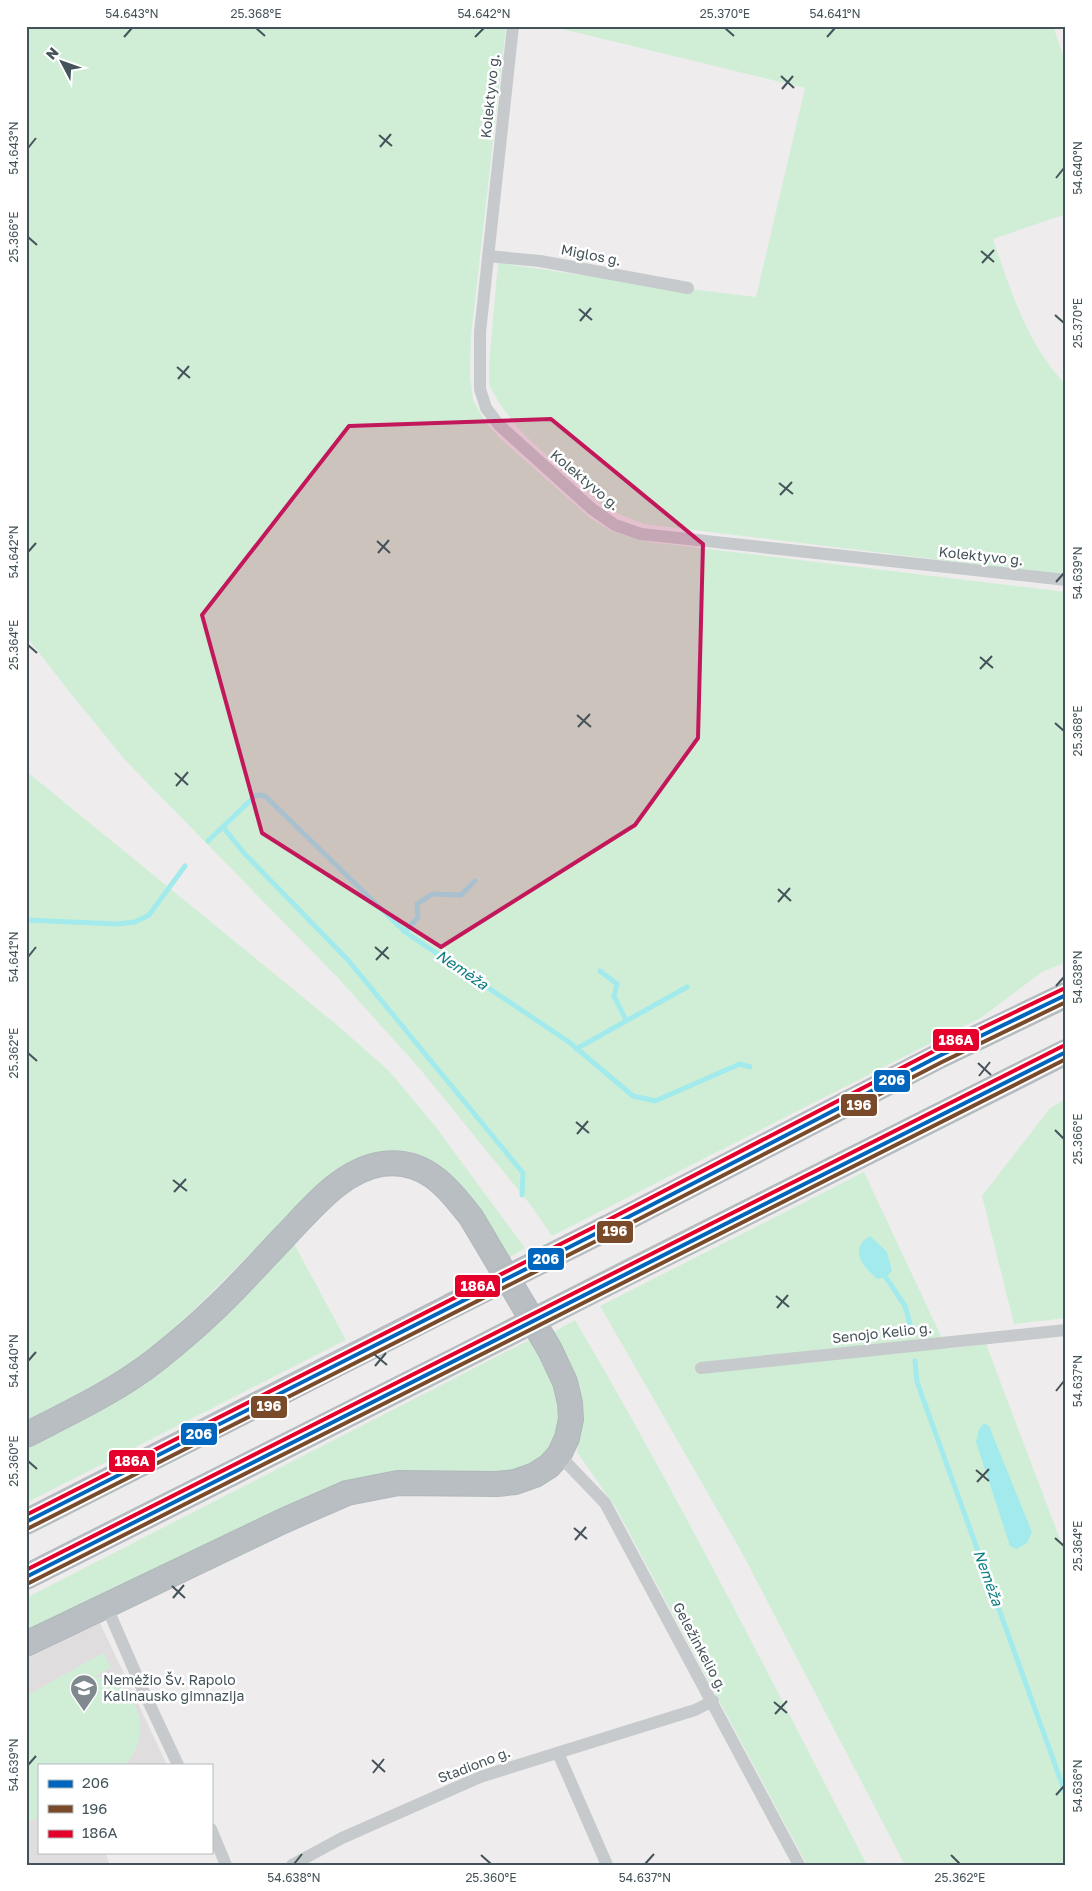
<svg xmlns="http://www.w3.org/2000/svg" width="1092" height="1891" font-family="'Golos Text',sans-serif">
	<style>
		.education { fill: #e0dddf }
		.green { fill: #d0eed6 }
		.water { fill: #a3eaed }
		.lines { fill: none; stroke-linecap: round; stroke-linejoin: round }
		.stream { stroke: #a3eaed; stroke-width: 5 }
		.highway-casing { stroke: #b1b8bc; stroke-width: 26 }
		.street { stroke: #c6cacc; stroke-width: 12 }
		.highway { stroke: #b8bec2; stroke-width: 24 }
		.highway-bridge-casing { stroke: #b1b8bc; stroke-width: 26; stroke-linecap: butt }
		.highway-bridge { stroke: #b8bec2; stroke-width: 24 }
		.bus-1-casing { stroke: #fff; stroke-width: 8 }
		.bus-2-casing { stroke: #fff; stroke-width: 8 }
		.bus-3-casing { stroke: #fff; stroke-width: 8 }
		.bus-1 { stroke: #0065bd; stroke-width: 4 }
		.bus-2 { stroke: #7a4b2a; stroke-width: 4 }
		.bus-3 { stroke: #e4002b; stroke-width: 4 }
		.marked { fill: #c2185b; fill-opacity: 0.2; stroke: #c2185b; stroke-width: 4; stroke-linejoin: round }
		.ticks { fill: none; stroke: #445359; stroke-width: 2 }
		.labels { text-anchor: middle; stroke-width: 5; stroke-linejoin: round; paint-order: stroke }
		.street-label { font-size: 14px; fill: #445359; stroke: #fff }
		.poi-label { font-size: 14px; fill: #445359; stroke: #fff; text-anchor: start }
		.water-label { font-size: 15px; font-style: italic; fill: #0b7d82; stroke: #fff }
		.line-badge { stroke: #fff; stroke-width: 2 }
		.badge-label { font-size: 14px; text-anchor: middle; font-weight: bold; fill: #fff }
		.neatline { fill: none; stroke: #445359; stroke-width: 2 }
		.ticks-label { font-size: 12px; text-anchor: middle; fill: #445359 }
	</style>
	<rect width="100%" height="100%" fill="#eeeced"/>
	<path class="education" d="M100,1623L167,1765H39V1852H105L110,1865H26V1659Z"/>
	<path class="green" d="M26,26H506L471,336L470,376L473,400L486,423L503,441L589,517L611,531L650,542L1066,592V962L1042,972L982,1017L552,1236L529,1203L420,1069L339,979L125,760L68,690L26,636Z
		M550,26H1053L1066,64V214L993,239C1011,292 1027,344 1066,385V412L1064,419L1066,457V575L644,524L621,515L600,503L533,443L518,428L499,403L489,384V364L498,263L624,281L756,297L805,88Z
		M26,771L337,1025L388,1070L435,1126L525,1248L507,1259L434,1164L322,1182L198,1306L163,1338L127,1365L83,1392L26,1422Z
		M1066,1099V1318L1014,1324L982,1196L1050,1108Z
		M864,1172L947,1349L986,1344L1066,1555V1865H905L740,1549L600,1306Z
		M293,1242L346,1340L26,1503V1447L105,1406Z
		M575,1320C680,1498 772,1682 867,1865H807L616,1508L577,1452L581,1424L550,1334Z
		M533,1338L560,1400V1419L558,1437L543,1458L531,1465L508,1472L398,1474L26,1634V1598Z
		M103,1653L111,1667L95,1676C137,1686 156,1731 125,1765H39V1816L26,1824V1696Z"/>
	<path class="water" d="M870,1236L887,1252L892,1271L886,1277L877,1279C863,1266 848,1250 870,1236Z
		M984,1423L989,1426L1032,1532L1027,1543L1017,1549L1010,1546L976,1442L979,1429Z"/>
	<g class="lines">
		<path class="stream" d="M223,827L244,853L348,960L523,1173L522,1195
			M208,841L255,796L259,795L265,796L405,932L569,1042L633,1096L655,1101L740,1064L750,1067
			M26,920L117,924L135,922L149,915L185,866
			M405,932L418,917L417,904L432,894L461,895L475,881
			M600,971L617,984L614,996L626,1020
			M576,1049L687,987
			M883,1273L905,1306L912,1331
			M915,1361L917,1382L1066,1795"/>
		<g class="highway-casing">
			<path id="highway" d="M609,1227L939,1056L1066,995
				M635,1269L1066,1052
				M26,1435C71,1412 118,1390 157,1359C181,1340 204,1320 226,1298C246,1278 266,1256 286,1235C312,1208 342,1170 382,1164C425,1158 447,1187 471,1217L550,1350L565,1382L570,1403L571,1419L567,1438L559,1455L549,1466L535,1475L515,1482L497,1484L398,1483L347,1493L283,1521L26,1644
				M26,1522L449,1307
				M26,1577L474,1351"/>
		</g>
		<path class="street" d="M513,26L480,332V389L486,408L499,425L592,509L615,525L641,534L1066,580
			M488,256L540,261L688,288
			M701,1368L1066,1330
			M559,1455L605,1503L799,1865
			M106,1605L142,1688L178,1765
			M558,1753L607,1865
			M211,1829L226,1865
			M292,1865L342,1838L480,1777L695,1710L713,1701"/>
		<use href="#highway" class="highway"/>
		<g class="highway-bridge-casing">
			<path id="highway-bridge" d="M449,1307L609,1227
				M474,1351L635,1269"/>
		</g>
		<use href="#highway-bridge" class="highway-bridge"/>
		<g class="bus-1-casing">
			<path id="bus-1" d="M26,1522L609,1227L939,1056L1066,995
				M26,1577L1066,1052"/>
		</g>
		<g class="bus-2-casing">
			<path id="bus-2" d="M29,1528L612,1233L942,1062L1066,1002
				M29,1583L1066,1059"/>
		</g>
		<g class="bus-3-casing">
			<path id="bus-3" d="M26,1515L606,1221L936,1050L1063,989
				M26,1570L1063,1046"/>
		</g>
		<use href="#bus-1" class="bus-1"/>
		<use href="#bus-2" class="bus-2"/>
		<use href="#bus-3" class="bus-3"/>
	</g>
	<path class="marked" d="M551,419L703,544L698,738L635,825L441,947L262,833L202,615L349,426Z"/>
	<path class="ticks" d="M256,28L265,36M725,28L734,36M124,37L132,28M475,37L484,28M827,37L835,28M781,76L794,88M782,89L793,76M379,135L392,146M380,147L391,134M28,148L36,138M1056,178L1064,168M28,237L37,245M981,251L994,262M982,263L994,250M579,309L592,320M1055,315L1064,323M580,321L591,308M177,367L190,378M178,379L189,366M779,483L793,494M780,495L792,482M377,541L390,553M28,552L36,543M378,553L389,540M1056,582L1064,573M28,645L37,653M980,657L993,668M980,669L992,656M577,715L591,727M1055,723L1064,731M578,727L590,714M175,773L188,785M176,786L188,772M778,889L791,901M778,902L790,888M375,947L389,959M28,957L36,947M376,960L388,947M1056,986L1064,977M28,1053L37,1061M978,1063L991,1075M979,1076L990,1062M576,1122L589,1133M1055,1130L1064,1139M577,1134L588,1121M173,1180L187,1191M174,1192L186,1179M776,1296L789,1307M777,1308L788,1295M374,1354L387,1365M28,1361L36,1352M375,1366L386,1353M1056,1391L1064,1381M28,1461L37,1469M976,1470L989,1481M977,1482L989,1469M574,1528L587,1539M1055,1538L1064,1546M575,1540L586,1527M172,1586L185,1598M173,1598L184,1585M774,1702L787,1713M775,1714L787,1701M372,1760L385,1772M28,1765L36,1756M373,1773L384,1759M1056,1795L1064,1786M481,1855L491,1864M951,1855L960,1864M294,1864L302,1854M645,1864L654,1854"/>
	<defs>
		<g id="school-pin" transform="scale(1.4375)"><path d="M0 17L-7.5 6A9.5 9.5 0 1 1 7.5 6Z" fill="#80898d" stroke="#fff"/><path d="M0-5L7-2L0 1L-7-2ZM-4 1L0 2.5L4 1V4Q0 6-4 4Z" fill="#fff"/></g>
	</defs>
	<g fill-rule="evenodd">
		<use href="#school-pin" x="84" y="1688"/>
	</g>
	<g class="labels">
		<g class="street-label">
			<text transform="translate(490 96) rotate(-84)" y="5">Kolektyvo g.</text>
			<text transform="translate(591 255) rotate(11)" y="5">Miglos g.</text>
			<text transform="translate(585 480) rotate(40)" y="5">Kolektyvo g.</text>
			<text transform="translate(981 556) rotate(6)" y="5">Kolektyvo g.</text>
			<text transform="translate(882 1333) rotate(-6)" y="5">Senojo Kelio g.</text>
			<text transform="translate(700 1647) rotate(62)" y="5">Geležinkelio g.</text>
			<text transform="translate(474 1765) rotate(-21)" y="5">Stadiono g.</text>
		</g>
		<g class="poi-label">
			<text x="103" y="1685">Nemėžio Šv. Rapolo<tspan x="103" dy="16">Kalinausko gimnazija</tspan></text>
		</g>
		<g class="water-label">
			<text transform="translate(462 970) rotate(34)" y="5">Nemėža</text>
			<text transform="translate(988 1578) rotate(70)" y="5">Nemėža</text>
		</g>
	</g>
	<g class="line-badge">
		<rect x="932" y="1028" width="48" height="24" rx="5" fill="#e4002b"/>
		<rect x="873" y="1069" width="38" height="24" rx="5" fill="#0065bd"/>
		<rect x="840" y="1093" width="38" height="24" rx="5" fill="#7a4b2a"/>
		<rect x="596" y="1220" width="38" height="24" rx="5" fill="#7a4b2a"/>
		<rect x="527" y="1247" width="38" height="24" rx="5" fill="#0065bd"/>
		<rect x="454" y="1274" width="47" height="24" rx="5" fill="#e4002b"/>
		<rect x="250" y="1395" width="38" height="24" rx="5" fill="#7a4b2a"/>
		<rect x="180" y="1422" width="38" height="24" rx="5" fill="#0065bd"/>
		<rect x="108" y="1449" width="48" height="24" rx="5" fill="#e4002b"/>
	</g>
	<g class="badge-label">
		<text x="956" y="1045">186A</text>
		<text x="892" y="1085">206</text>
		<text x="859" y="1110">196</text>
		<text x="615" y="1236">196</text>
		<text x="546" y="1264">206</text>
		<text x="478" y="1291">186A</text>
		<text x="269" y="1411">196</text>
		<text x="199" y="1439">206</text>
		<text x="132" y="1466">186A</text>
	</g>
	<rect width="1092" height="1891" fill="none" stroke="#ffffff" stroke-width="55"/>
	<rect x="38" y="1764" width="175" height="90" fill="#ffffff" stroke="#b4babd"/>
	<rect x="48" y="1780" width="25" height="8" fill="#0065bd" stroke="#b4babd"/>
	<text x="82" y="1788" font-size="15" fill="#445359">206</text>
	<rect x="48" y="1805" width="25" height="8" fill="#7a4b2a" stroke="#b4babd"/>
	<text x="82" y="1814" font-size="15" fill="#445359">196</text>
	<rect x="48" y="1830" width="25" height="8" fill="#e4002b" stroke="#b4babd"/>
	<text x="82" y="1838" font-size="15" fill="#445359">186A</text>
	<g transform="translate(62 62) rotate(311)" stroke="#ffffff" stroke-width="4" paint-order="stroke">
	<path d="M0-4L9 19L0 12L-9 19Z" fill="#445359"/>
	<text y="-8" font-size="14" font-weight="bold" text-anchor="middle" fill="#445359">N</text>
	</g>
	<rect x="28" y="28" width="1036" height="1836" class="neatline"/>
	<g class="ticks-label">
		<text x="132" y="18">54.643°N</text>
		<text x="256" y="18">25.368°E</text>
		<text x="484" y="18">54.642°N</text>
		<text x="725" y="18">25.370°E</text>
		<text x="835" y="18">54.641°N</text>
		<text transform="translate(14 148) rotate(-90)" y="4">54.643°N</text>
		<text transform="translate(1078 168) rotate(-90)" y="4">54.640°N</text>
		<text transform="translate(14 237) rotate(-90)" y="4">25.366°E</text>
		<text transform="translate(1078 323) rotate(-90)" y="4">25.370°E</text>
		<text transform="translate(14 552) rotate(-90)" y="4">54.642°N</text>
		<text transform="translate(1078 573) rotate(-90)" y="4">54.639°N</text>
		<text transform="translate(14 645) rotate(-90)" y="4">25.364°E</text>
		<text transform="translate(1078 731) rotate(-90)" y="4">25.368°E</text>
		<text transform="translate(14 957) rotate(-90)" y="4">54.641°N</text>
		<text transform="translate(1078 977) rotate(-90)" y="4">54.638°N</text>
		<text transform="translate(14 1053) rotate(-90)" y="4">25.362°E</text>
		<text transform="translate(1078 1139) rotate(-90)" y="4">25.366°E</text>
		<text transform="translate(14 1361) rotate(-90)" y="4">54.640°N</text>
		<text transform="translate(1078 1381) rotate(-90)" y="4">54.637°N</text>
		<text transform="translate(14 1461) rotate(-90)" y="4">25.360°E</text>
		<text transform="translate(1078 1546) rotate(-90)" y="4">25.364°E</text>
		<text transform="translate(14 1765) rotate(-90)" y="4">54.639°N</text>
		<text transform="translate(1078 1786) rotate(-90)" y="4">54.636°N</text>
		<text x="294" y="1882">54.638°N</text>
		<text x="491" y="1882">25.360°E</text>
		<text x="645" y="1882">54.637°N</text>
		<text x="960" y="1882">25.362°E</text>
	</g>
</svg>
